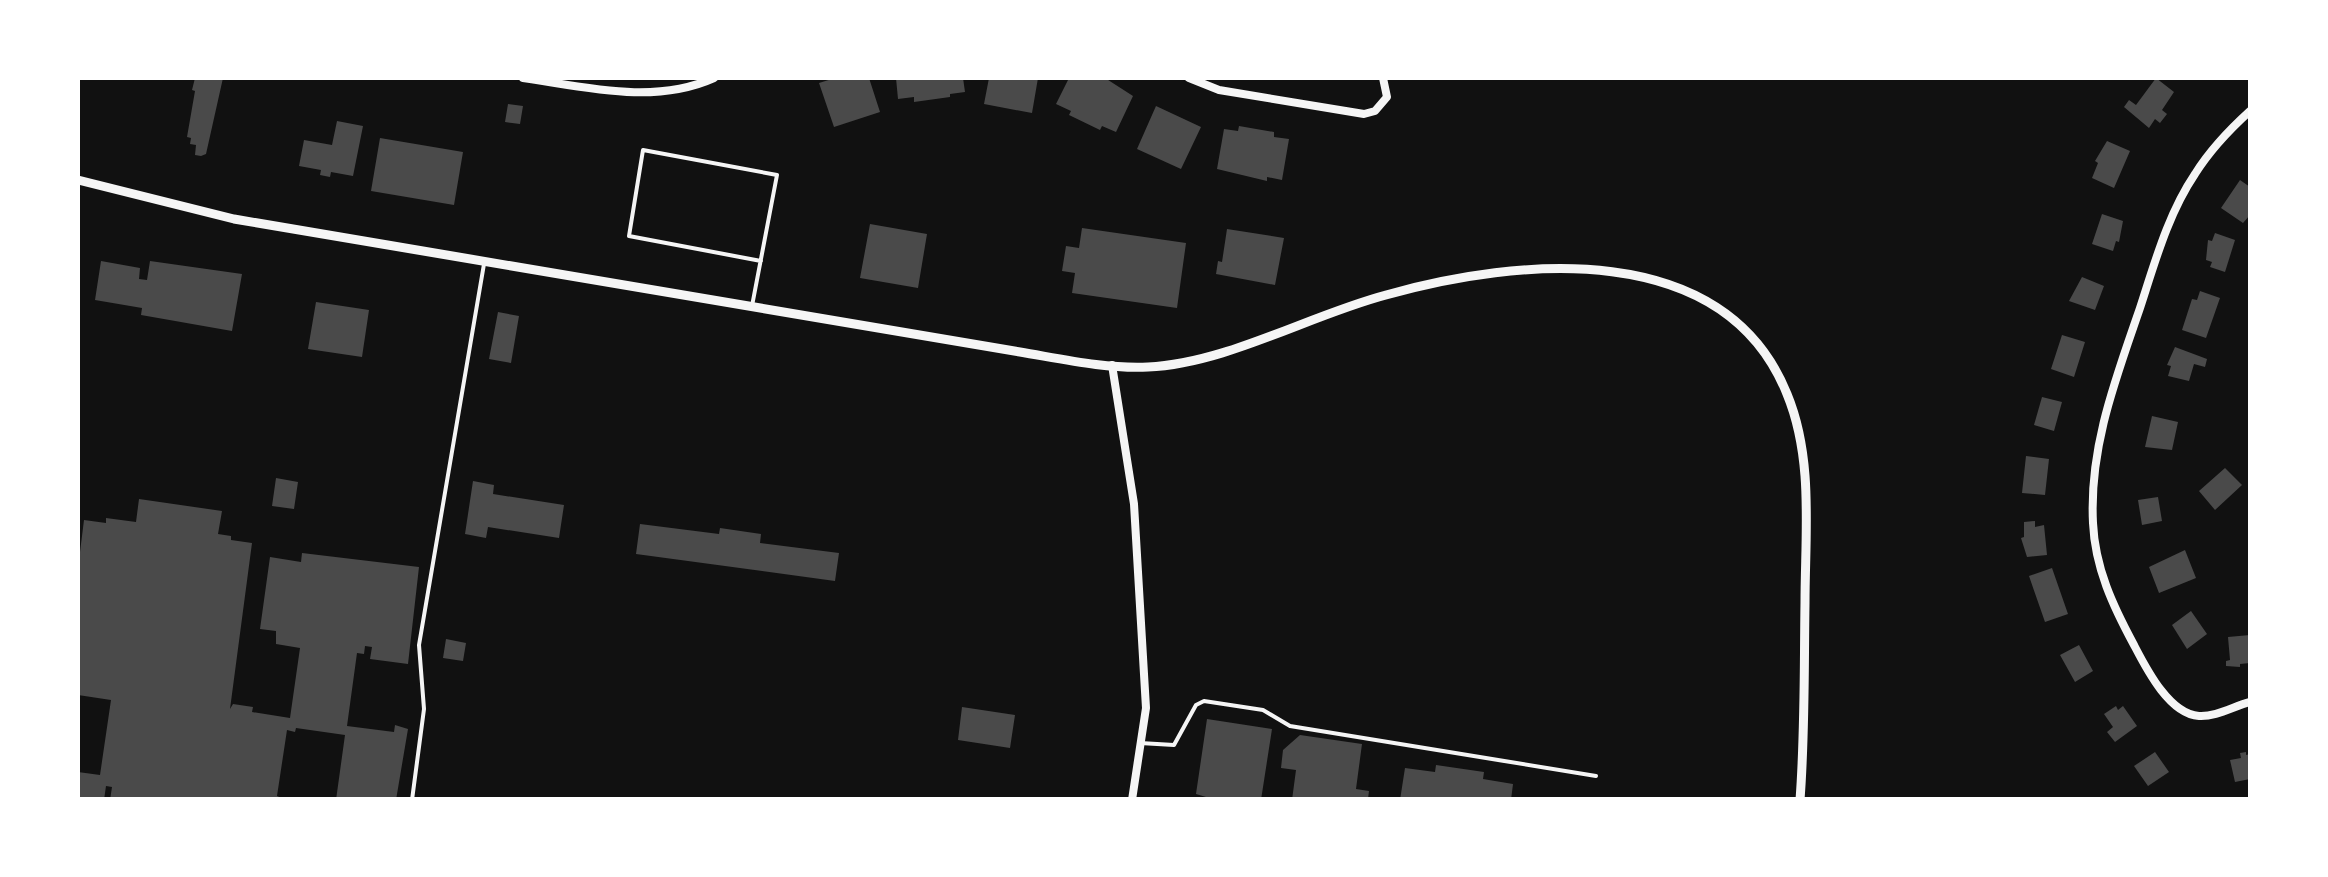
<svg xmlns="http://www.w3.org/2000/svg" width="2328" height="877" font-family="'DM Sans',sans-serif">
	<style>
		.building { fill: #4a4a4a }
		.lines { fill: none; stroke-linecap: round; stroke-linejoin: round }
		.service { stroke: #f5f5f5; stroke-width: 4 }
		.minor { stroke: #f5f5f5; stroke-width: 8 }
		.tertiary { stroke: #f5f5f5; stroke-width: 9 }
	</style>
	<rect width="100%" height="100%" fill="#111"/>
	<path class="building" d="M195,78H223L206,154L201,156L195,155L196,145L190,144L191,138L187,137L195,91L192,90Z
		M835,78H869L880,112L834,127L819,83Z
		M896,78H963L965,92L950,94V97L914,102V97L898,99Z
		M989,78H1038L1032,113L984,104Z
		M1069,78H1105L1133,96L1116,132L1102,126L1100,130L1069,115L1071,111L1056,104Z
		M2156,78L2174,92L2162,110L2167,114L2160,123L2155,119L2149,128L2124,107L2129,100L2136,105Z
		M508,104L523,106L520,124L505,122Z
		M1156,106L1201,127L1181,169L1137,149Z
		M337,121L363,126L353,176L331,172L330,177L320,175L321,170L299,166L304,140L332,145Z
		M1239,126L1274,132V137L1289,139L1282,180L1267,177V181L1217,169L1224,129L1238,131Z
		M380,138L463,152L454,205L371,191Z
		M2107,141L2130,151L2114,188L2092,178L2098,163L2095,161Z
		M2240,180L2250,187V215L2243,223L2221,208Z
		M2102,214L2123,221L2119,242L2116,241L2113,251L2092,244Z
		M870,224L927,234L918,288L860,278Z
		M1082,228L1186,243L1177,308L1072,293L1075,273L1062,271L1066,246L1079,248Z
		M1227,229L1284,238L1275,285L1216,274L1218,261L1222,262Z
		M2215,233L2235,240L2225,272L2210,267L2212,262L2206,260L2208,240L2212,241Z
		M101,261L140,268L139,279L147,280L150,261L242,274L232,331L141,315L142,308L95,300Z
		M2082,277L2104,286L2095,310L2069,301Z
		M2200,291L2220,298L2206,338L2182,330L2192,299L2197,300Z
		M316,302L369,310L362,357L308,349Z
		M498,312L519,316L511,363L489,359Z
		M2062,335L2085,342L2074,377L2051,369Z
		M2175,347L2207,359L2205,367L2194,364L2189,381L2168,376L2171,366L2167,365Z
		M2042,397L2062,402L2054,431L2034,425Z
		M2152,416L2178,422L2172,450L2145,447Z
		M2026,456L2049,459L2045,495L2022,493Z
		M2225,468L2242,485L2215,510L2199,491Z
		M276,478L298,482L294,509L272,506Z
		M473,481L494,485L493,494L564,505L559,538L488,527L486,538L465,534Z
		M2158,497L2162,521L2142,525L2138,500Z
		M139,499L222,511L218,534L231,536V540L252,543L230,709L233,704L253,707L252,712L290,718L300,648L276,644V631L260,629L270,557L301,562L302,553L419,567L408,664L370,659L372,647L365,646L364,654L357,653L347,726L394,732L395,725L408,729L396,800H336L345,735L296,728L295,732L287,730L277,796L286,800H110L112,787L106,786L104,800H78V772L100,775L111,700L78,695V568L84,520L106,523V518L136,522Z
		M2035,521V527L2044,525L2047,555L2027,557L2021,538L2024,537V522Z
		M640,524L719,534L720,528L761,534L760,543L839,553L835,581L636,554Z
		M2185,550L2196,578L2159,593L2149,567Z
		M2052,568L2068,614L2045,622L2029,576Z
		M2191,611L2207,634L2187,649L2172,625Z
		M2250,635V663L2240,664V667L2226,666V661L2230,660L2228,637Z
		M446,639L466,643L463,661L443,658Z
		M2079,645L2093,671L2075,682L2060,655Z
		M2116,706L2118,710L2123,706L2137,726L2115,742L2107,732L2113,727L2104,714Z
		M962,707L1015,715L1010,748L958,740Z
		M1207,719L1272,729L1261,800H1216L1196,794Z
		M1300,735L1362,744L1356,789L1369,791L1368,799L1292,800L1296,770L1281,768L1283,750Z
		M2155,752L2169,772L2148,786L2134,766Z
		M2246,752V755L2250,754V779L2235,782L2230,760L2241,758L2240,753Z
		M1436,765L1484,772L1483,779L1513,784L1511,800H1400L1405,768L1435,772Z"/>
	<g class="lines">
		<path class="service" d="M752,306L777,175L643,150L629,236L761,261
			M1140,743L1174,745L1196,705L1204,701L1263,710L1290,726L1596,776
			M412,800L424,709L419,645L484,264"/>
		<path class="minor" d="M523,78C585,87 654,105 714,78
			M1189,78L1219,90L1364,114L1375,111L1387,97L1383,78
			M2250,111C2229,130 2210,150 2195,174C2168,214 2155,262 2140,308C2116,378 2089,447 2093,523C2095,568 2113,606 2134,645C2146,668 2169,714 2199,716C2216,717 2234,706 2250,702
			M1112,365L1134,504L1146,708L1132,800"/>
		<path class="tertiary" d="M78,180L234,219L1020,352C1062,359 1106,369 1148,367C1225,364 1310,315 1386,295C1517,258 1724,237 1787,394C1814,459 1805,534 1805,603C1804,669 1805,734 1800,800"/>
	</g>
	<rect width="2328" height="877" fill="none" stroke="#ffffff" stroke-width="160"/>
</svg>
